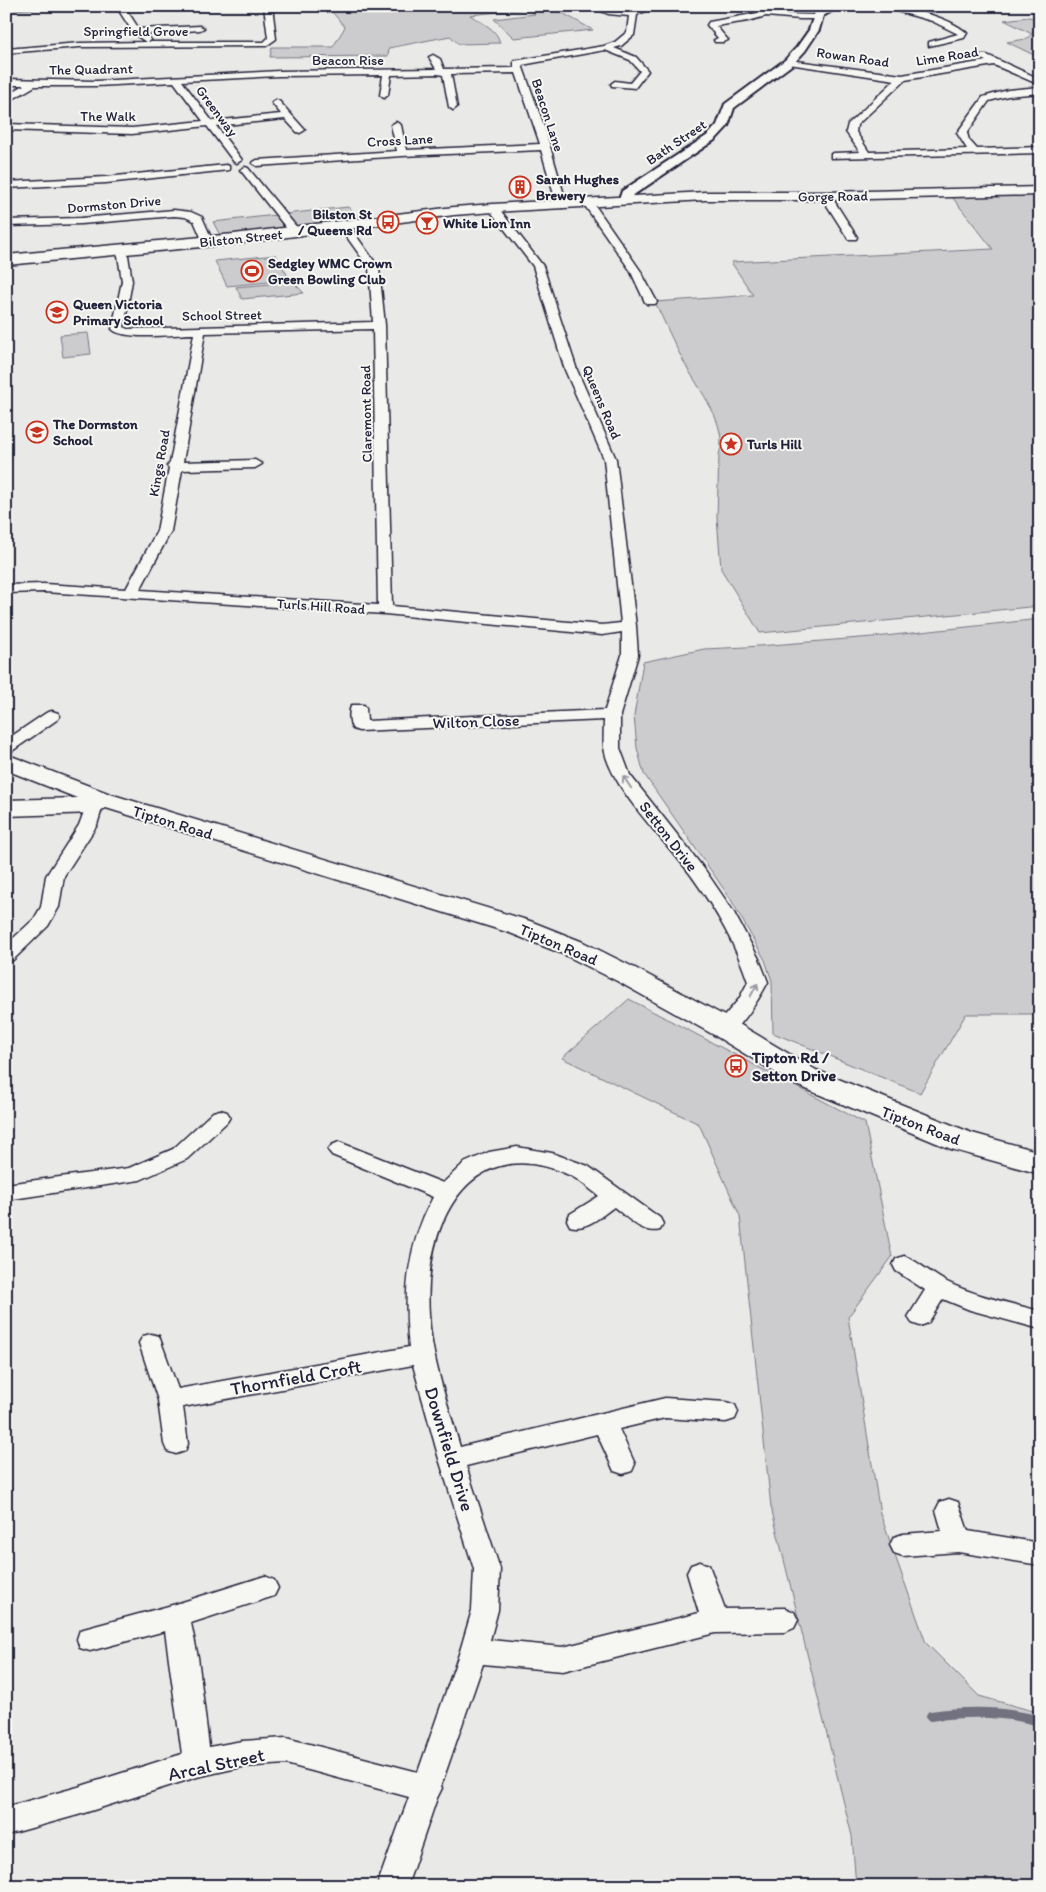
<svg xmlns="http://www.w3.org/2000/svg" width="1046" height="1892" font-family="Itim,sans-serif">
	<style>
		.green { fill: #ccccce; stroke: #777784 }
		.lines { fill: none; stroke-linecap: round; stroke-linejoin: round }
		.stream { stroke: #71717f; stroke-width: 10 }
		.minor-casing { stroke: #22223b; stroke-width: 3 }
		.tertiary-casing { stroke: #22223b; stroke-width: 4 }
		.primary-casing { stroke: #22223b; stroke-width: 3 }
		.minor { fill: #f6f6f2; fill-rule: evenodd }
		.tertiary { fill: #f6f6f2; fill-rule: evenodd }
		.primary { fill: #f6f6f2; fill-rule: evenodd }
		.oneway { stroke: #9797a0 }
		.labels { text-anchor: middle; stroke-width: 4; stroke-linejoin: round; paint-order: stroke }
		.far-street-label { font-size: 14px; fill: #22223b; stroke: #f6f6f2 }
		.far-poi-label { font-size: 14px; font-weight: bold; fill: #22223b; stroke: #f6f6f2; text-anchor: start }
		.street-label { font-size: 16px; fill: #22223b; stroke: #f6f6f2 }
		.poi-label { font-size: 16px; font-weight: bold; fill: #22223b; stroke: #f6f6f2; text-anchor: start }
		.near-street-label { font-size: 19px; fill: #22223b; stroke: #f6f6f2 }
	</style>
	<rect width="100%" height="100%" fill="#e9e9e7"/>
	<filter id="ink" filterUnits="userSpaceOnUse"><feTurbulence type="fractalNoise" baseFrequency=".02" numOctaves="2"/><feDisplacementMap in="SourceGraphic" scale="10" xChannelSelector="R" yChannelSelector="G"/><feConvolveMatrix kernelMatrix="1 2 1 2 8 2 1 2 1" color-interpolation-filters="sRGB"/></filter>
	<g filter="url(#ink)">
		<path class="green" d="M327,6H550L593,30L514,38L494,19L535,14L527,9L470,15C481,23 497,28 500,43L459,44L450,36L389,48L388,56L270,57L272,47H333L345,27Z
			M1028,17L1040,19V58L1007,42L1026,39L1032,34L1004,20Z
			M1040,193V606L760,633L721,569L717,517L719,455C729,425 699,390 685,364C674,344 665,323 655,302L753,295L731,262L993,249L952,197Z
			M348,207L362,220L220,235L213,222Z
			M276,255L290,280L227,286L215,261Z
			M293,282L304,293L242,299L236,287Z
			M88,333L91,354L63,357L60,335Z
			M1040,619V1014H966L920,1093L773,1033L772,981L765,960L730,898L644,774L637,748L634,716L643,662L704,649L746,647L885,636Z
			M629,999L865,1123L892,1257L848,1317L880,1513L926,1643L979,1696L1040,1713V1886H856L852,1836L771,1507L740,1216L699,1124L562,1058Z"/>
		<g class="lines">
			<path class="stream" d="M931,1716C968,1711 1004,1711 1040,1721"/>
			<g class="minor-casing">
				<path id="minor" d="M6,6H38L34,8L6,9Z
					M116,6H124L139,29L200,26L204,28L200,30L144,34L151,40L148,42H264L268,38L264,6H272L276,39L266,46L80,47L6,53V49L80,43L146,42L134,34Z
					M590,6L632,12L641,6H657L637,15L634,35L621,46L614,48L636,57L648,71L635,88L612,86L611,84L615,81L630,83L640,71L630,60L605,50L522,65L544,126L567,205L562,208L557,205L541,150L402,156L257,166L252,163L257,160L397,151L391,125L396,122L401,125L406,150L540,144L516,73L451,74L457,107L453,110L449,107L443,75L438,74L391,75L388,95L384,98L380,95L383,75L279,76L182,81L212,121L281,114L272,103L276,100L279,101L305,130L300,133L297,132L285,119L216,126L242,160L237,163L234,162L207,126L132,134L6,130V124L132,128L203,121L174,82L96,86H35L6,103V96L24,85H6V79L96,81L279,71L436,69L429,57L433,55L440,59L444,69L514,68V61L604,46L615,42L627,32L629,16L608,14Z
					M878,6C904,6 948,16 967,33L964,38L929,46V42L958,34L932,21Z
					M750,7L784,14L816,15L820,17L816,19H800L766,16L748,21L716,26L728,40L724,42H715L714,40L718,38L707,25L709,22L758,13L750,11Z
					M981,55H987L1040,79V85L994,65L905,80L857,125L856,132L869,152L967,149L957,133L983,97L1008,90L1040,87V93L1008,96L989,101L967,133L969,140L977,149L1040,147V153L831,158V154L834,153L860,152L846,132L848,124L895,80L789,64L785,62L789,60L902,75L986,61L981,59Z
					M226,165L229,166V170L106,183L6,188V182L106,177Z
					M245,167L248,168L299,230L300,232L299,234H291L242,172L240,170Z
					M826,193L831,196L857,237L856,239H848L847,237L821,196Z
					M588,200L592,201L640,270L657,302L655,304H647L645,302L630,270L583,203Z
					M493,205L497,206L543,266L577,370L616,459L636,626L638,655L620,715V748L630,775L705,870L733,911L759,959L768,982C761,995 742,1028 729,1033C724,1035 721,1034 717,1033L714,1028L739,999L748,982C736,945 716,910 693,878C669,844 609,788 604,747C603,738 604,729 604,720L359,731L353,729C349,724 348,710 352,705H364L366,708L367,721L605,710L622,655V632L602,635L385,614L44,592L6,593V585L44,584L126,589L157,531L169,468L167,466L170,463L194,334C176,334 123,341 112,329L122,281L117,249L118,247L122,246L127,249L132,281L124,327L127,329L373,322L369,268L339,226L344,223L348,224L379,268L385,325L392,606L602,625L621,623L604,459L565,370L533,266L488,208ZM373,329L378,605L140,590L171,531L182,470L255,468L262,464L255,460L183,462L205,333Z
					M174,210L191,212L202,217L213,242L212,244H204L194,221L185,217L174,216L81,224L6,226V220L81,218Z
					M52,711L58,713L60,716L58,719L12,751L6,753V740L46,713Z
					M94,800L100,801L103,805L97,825L64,876L59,907L48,926L13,960L6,962V945L34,919L41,907L46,876L79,825L88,801Z
					M220,1110L227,1112L230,1117L227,1122L187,1159L140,1180L6,1200V1184L129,1168L173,1149L213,1112Z
					M339,1142L443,1183L464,1163L489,1152L517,1147L552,1153L588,1166L660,1218L663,1224L660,1230C643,1235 627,1217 614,1207C601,1216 586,1231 570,1226L567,1220L570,1214L599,1196C590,1189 581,1181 571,1176C468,1128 423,1226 429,1314C431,1359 448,1403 460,1447L665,1398L726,1402L735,1405L738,1412L735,1419L726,1422L665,1418L619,1429L635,1464L632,1471L623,1474L614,1471L597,1434L466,1466L500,1569L498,1610L490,1640L563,1647L699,1613L687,1573L691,1565L700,1562L709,1565L725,1609L785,1608L794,1612L798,1620L794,1628L785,1632L715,1633L563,1671L483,1664L441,1786L442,1788L437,1798L407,1886H377L409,1797L286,1764L242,1767L197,1777L78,1815L6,1835V1807L78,1787L182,1754L165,1631L90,1651L80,1648L77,1639L80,1630L176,1604L265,1576L274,1580L278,1588L274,1596L191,1623L198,1657L209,1747L242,1741L286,1738L418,1772L460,1651L472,1610L474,1569L439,1459L413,1365L183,1407L188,1444L185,1451L176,1454L167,1451L164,1444L158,1400L139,1343L143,1336L151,1334L159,1336L178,1389L409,1347C403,1293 407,1246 433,1197L332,1155L328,1150L332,1145Z
					M904,1256C920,1262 932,1275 947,1282C976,1296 1009,1303 1040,1311V1329L970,1310L943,1299L928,1323L920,1326L912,1323L908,1317L925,1290L896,1271L893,1265L896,1259Z
					M949,1499L958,1502L968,1531L1040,1543V1565L958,1552L903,1556L894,1553L890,1545L894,1537L903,1534L942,1531L936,1510L940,1502Z"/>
			</g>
			<g class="tertiary-casing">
				<path id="tertiary" d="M827,6H841L823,16L819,30L805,51L793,64L734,108L728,126L716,139L632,196L629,203H621L619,200L622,191L708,135L717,125L725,104L785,60L797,47L809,30L815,12Z"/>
			</g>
			<g class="primary-casing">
				<path id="primary" d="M1040,187V195L826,200H705L493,212L454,215L234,244L6,265V255L234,234L454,207L493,204L705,192H826Z
					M6,754L110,794L530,921L583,942L637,969L734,1021L816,1070L972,1133L1040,1152V1174L951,1149L794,1084L714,1035L617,981L563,954L510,933L106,808L94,813L6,816V800L77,798L6,770Z"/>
			</g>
			<use href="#minor" class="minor"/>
			<use href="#tertiary" class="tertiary"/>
			<use href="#primary" class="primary"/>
		</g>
		<defs><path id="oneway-shaft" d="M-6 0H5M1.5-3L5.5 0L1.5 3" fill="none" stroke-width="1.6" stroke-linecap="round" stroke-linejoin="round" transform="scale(1.25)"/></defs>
		<g class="oneway">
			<use href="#oneway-shaft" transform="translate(627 782) rotate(-123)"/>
			<use href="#oneway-shaft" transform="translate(754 990) rotate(-61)"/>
		</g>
	</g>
	<defs>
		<g id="building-ring" transform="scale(1.125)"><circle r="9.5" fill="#f6f6f2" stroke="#c8321e" stroke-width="1.5"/><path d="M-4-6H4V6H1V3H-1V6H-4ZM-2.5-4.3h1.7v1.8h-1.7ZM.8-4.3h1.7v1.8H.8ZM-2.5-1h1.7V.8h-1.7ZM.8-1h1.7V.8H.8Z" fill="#c8321e"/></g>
		<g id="bus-ring" transform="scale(1.125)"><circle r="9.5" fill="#f6f6f2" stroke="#c8321e" stroke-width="1.5"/><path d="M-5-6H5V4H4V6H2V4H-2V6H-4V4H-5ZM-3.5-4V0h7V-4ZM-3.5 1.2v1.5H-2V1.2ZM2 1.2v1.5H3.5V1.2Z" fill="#c8321e"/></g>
		<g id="bar-ring" transform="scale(1.125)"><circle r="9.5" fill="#f6f6f2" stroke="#c8321e" stroke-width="1.5"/><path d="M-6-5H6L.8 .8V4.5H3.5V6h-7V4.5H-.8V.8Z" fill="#c8321e"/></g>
		<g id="stadium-ring" transform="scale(1.125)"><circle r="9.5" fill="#f6f6f2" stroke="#c8321e" stroke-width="1.5"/><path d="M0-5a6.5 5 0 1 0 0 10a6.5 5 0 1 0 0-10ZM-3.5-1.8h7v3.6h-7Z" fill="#c8321e"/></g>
		<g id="school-ring" transform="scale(1.125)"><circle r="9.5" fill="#f6f6f2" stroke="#c8321e" stroke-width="1.5"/><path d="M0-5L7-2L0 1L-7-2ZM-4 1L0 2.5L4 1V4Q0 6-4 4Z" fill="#c8321e"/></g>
		<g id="sight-ring" transform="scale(1.125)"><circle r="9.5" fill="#f6f6f2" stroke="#c8321e" stroke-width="1.5"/><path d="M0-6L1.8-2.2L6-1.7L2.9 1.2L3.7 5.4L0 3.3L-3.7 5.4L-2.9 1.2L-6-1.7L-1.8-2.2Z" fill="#c8321e"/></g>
	</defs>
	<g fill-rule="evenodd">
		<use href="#building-ring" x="520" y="187"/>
		<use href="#bus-ring" x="388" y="222"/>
		<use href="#bar-ring" x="427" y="223"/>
		<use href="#stadium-ring" x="252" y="271"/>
		<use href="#school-ring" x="57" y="312"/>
		<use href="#school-ring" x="37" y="432"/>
		<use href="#sight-ring" x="731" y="444"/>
		<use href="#bus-ring" x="736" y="1066"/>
	</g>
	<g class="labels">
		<g class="far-street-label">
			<text x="136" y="36">Springfield Grove</text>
			<text transform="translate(947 56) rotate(-9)" y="5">Lime Road</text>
			<text transform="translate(853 57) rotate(8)" y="5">Rowan Road</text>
			<text x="348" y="65">Beacon Rise</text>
			<text transform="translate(91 69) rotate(-1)" y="5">The Quadrant</text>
			<text transform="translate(217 111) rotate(53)" y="5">Greenway</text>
			<text transform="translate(548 115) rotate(72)" y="5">Beacon Lane</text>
			<text x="108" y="121">The Walk</text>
			<text transform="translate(400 140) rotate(-3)" y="5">Cross Lane</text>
			<text transform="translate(676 142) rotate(-34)" y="5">Bath Street</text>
			<text transform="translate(833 196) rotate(-1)" y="5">Gorge Road</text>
			<text transform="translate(114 204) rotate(-5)" y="5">Dormston Drive</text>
			<text transform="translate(241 238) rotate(-6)" y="5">Bilston Street</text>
			<text transform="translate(222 315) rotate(-1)" y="5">School Street</text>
			<text transform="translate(602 402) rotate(67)" y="5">Queens Road</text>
			<text transform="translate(366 414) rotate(-91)" y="5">Claremont Road</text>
			<text transform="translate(159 463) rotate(-80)" y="5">Kings Road</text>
			<text transform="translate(321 606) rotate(4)" y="5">Turls Hill Road</text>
		</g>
		<g class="far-poi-label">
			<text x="536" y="184">Sarah Hughes<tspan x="536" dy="16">Brewery</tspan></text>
			<text x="372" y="219" text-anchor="end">Bilston St<tspan x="372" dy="16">/ Queens Rd</tspan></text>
			<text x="443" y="228">White Lion Inn</text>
			<text x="268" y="268">Sedgley WMC Crown<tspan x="268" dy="16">Green Bowling Club</tspan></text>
			<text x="73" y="309">Queen Victoria<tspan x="73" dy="16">Primary School</tspan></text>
			<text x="53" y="429">The Dormston<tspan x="53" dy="16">School</tspan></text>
			<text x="747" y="449">Turls Hill</text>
		</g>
		<g class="street-label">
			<text transform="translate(476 721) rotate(-2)" y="6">Wilton Close</text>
			<text transform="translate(173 822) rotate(17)" y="6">Tipton Road</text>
			<text transform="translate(669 836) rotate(52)" y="6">Setton Drive</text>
			<text transform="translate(559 944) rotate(23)" y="6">Tipton Road</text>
			<text transform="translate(921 1125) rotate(21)" y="6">Tipton Road</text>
		</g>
		<g class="poi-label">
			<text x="752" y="1063">Tipton Rd /<tspan x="752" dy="18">Setton Drive</tspan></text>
		</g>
		<g class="near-street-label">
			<text transform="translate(296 1377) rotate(-10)" y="7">Thornfield Croft</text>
			<text transform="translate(450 1449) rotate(73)" y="7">Downfield Drive</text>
			<text transform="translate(216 1764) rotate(-12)" y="7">Arcal Street</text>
		</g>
	</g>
	<rect width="1046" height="1892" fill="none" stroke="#f6f6f2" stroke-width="25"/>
	<rect x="12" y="12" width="1021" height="1867" fill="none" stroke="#22223b" stroke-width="2" filter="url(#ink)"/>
</svg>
